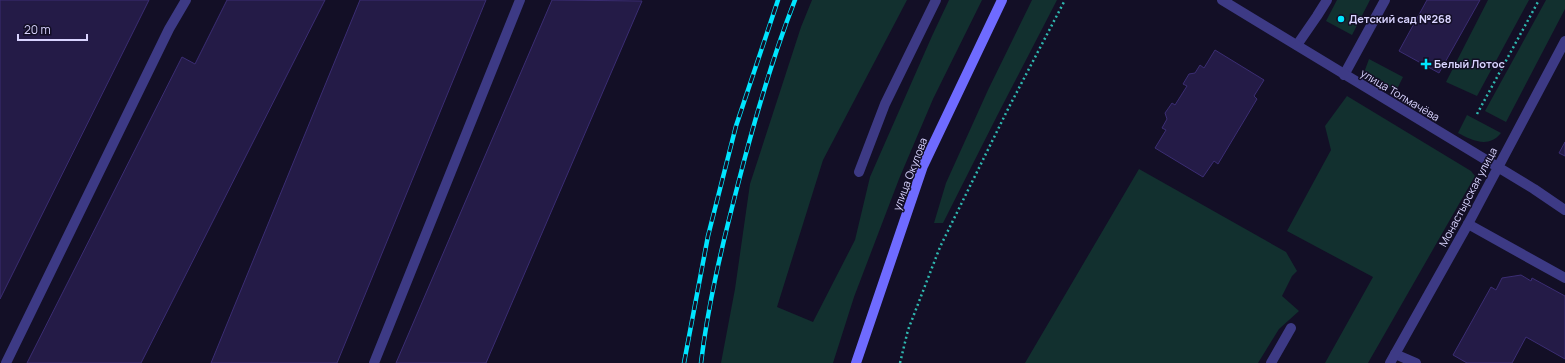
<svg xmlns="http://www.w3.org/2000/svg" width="1565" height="363" font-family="Manrope,sans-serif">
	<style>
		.green { fill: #12302f }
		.building { fill: #241b47; stroke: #3b2d73 }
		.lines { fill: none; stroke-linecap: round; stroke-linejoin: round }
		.path { stroke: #2fb8b0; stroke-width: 2.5; stroke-dasharray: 2 3; stroke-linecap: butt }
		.service { stroke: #3d3a85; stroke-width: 10 }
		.minor { stroke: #3d3a85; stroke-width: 10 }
		.secondary { stroke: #6f6bff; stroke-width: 10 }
		.rail-casing { stroke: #00e5ff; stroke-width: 4.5 }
		.rail { stroke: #130f26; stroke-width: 3; stroke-dasharray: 9; stroke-linecap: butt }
		.poi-dot { fill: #00e5ff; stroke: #130f26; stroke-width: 1.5 }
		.labels { text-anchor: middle; stroke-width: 3; stroke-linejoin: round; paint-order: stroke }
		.poi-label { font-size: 11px; font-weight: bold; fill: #d9d4ff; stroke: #130f26; text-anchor: start }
		.street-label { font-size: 11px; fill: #d9d4ff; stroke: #130f26 }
	</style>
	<rect width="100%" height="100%" fill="#130f26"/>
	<path class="green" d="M812,0H907L823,160L777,307L813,322L855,240L870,177L932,36L949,0H982L933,99L899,179L854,297L833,363H721L735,289L750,184L801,27Z
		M1032,0H1057L998,114L943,223H934L946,183L988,90Z
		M1337,0H1370L1352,35L1326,21Z
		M1488,0H1529L1477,96L1446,82Z
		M1546,0H1565V9L1506,122L1485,111Z
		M1369,59L1403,77L1396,91L1368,75L1365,70Z
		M1347,96L1471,171L1475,176L1368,363H1325L1373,277L1287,231L1331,150L1325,126Z
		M1467,115L1501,133C1488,149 1472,140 1458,133Z
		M1139,169L1286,252L1297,271L1292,276L1282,296L1299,311L1279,329L1258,363H1025Z"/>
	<path class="building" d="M0,0H149L0,299Z
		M227,0H325L141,363H27L182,57L195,64Z
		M360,0H486L337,363H211Z
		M552,0L642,1L486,363H396Z
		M1427,0H1480L1439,73L1399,51Z
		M1215,50L1264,80L1254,96L1257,99L1218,164L1214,161L1203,177L1155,148L1166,130L1162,128L1167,119L1165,113L1172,103L1175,105L1187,86L1183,84L1189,74L1195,73L1200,65L1204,68Z
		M1565,142V156L1559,153Z
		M1521,275L1531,281L1532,278L1565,296V359L1526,337L1512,363H1467L1453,355L1491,287L1496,290L1502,278Z"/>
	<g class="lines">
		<path class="path" d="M1477,114L1539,0
			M900,363L908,330L940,247L1008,109L1065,0"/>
		<path class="service" d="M1297,45L1317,16L1327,0
			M1344,75L1385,0
			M859,172L885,104L936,0
			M1468,224L1565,278
			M1395,354L1416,363
			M6,363L169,29L186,0
			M374,363L520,0
			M1271,363L1291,328"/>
		<path class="minor" d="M1222,0L1534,189L1565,210
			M1390,363L1468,224L1565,41"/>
		<path class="secondary" d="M856,363L923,166L1002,0"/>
		<g class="rail-casing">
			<path id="rail" d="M684,363L708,236L736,126L778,0
				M701,363C708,304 722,246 737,188C753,125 771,61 795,0"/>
		</g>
		<use href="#rail" class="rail"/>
	</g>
	<g class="poi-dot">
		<circle cx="1341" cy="19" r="4"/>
		<path d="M1424 58h4v4h4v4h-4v4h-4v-4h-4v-4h4z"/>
	</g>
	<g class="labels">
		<g class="poi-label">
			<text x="1349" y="23">Детский сад №268</text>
			<text x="1434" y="68">Белый Лотос</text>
		</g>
		<g class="street-label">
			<text transform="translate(1400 95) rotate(31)" y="4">улица Толмачёва</text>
			<text transform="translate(910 174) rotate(-69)" y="4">улица Окулова</text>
			<text transform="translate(1468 197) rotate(-62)" y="4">Монастырская улица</text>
		</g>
	</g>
	<path d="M18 34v6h69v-6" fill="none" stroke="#d9d4ff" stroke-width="2"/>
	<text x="24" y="34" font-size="12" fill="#d9d4ff" stroke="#130f26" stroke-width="3" paint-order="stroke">20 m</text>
</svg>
